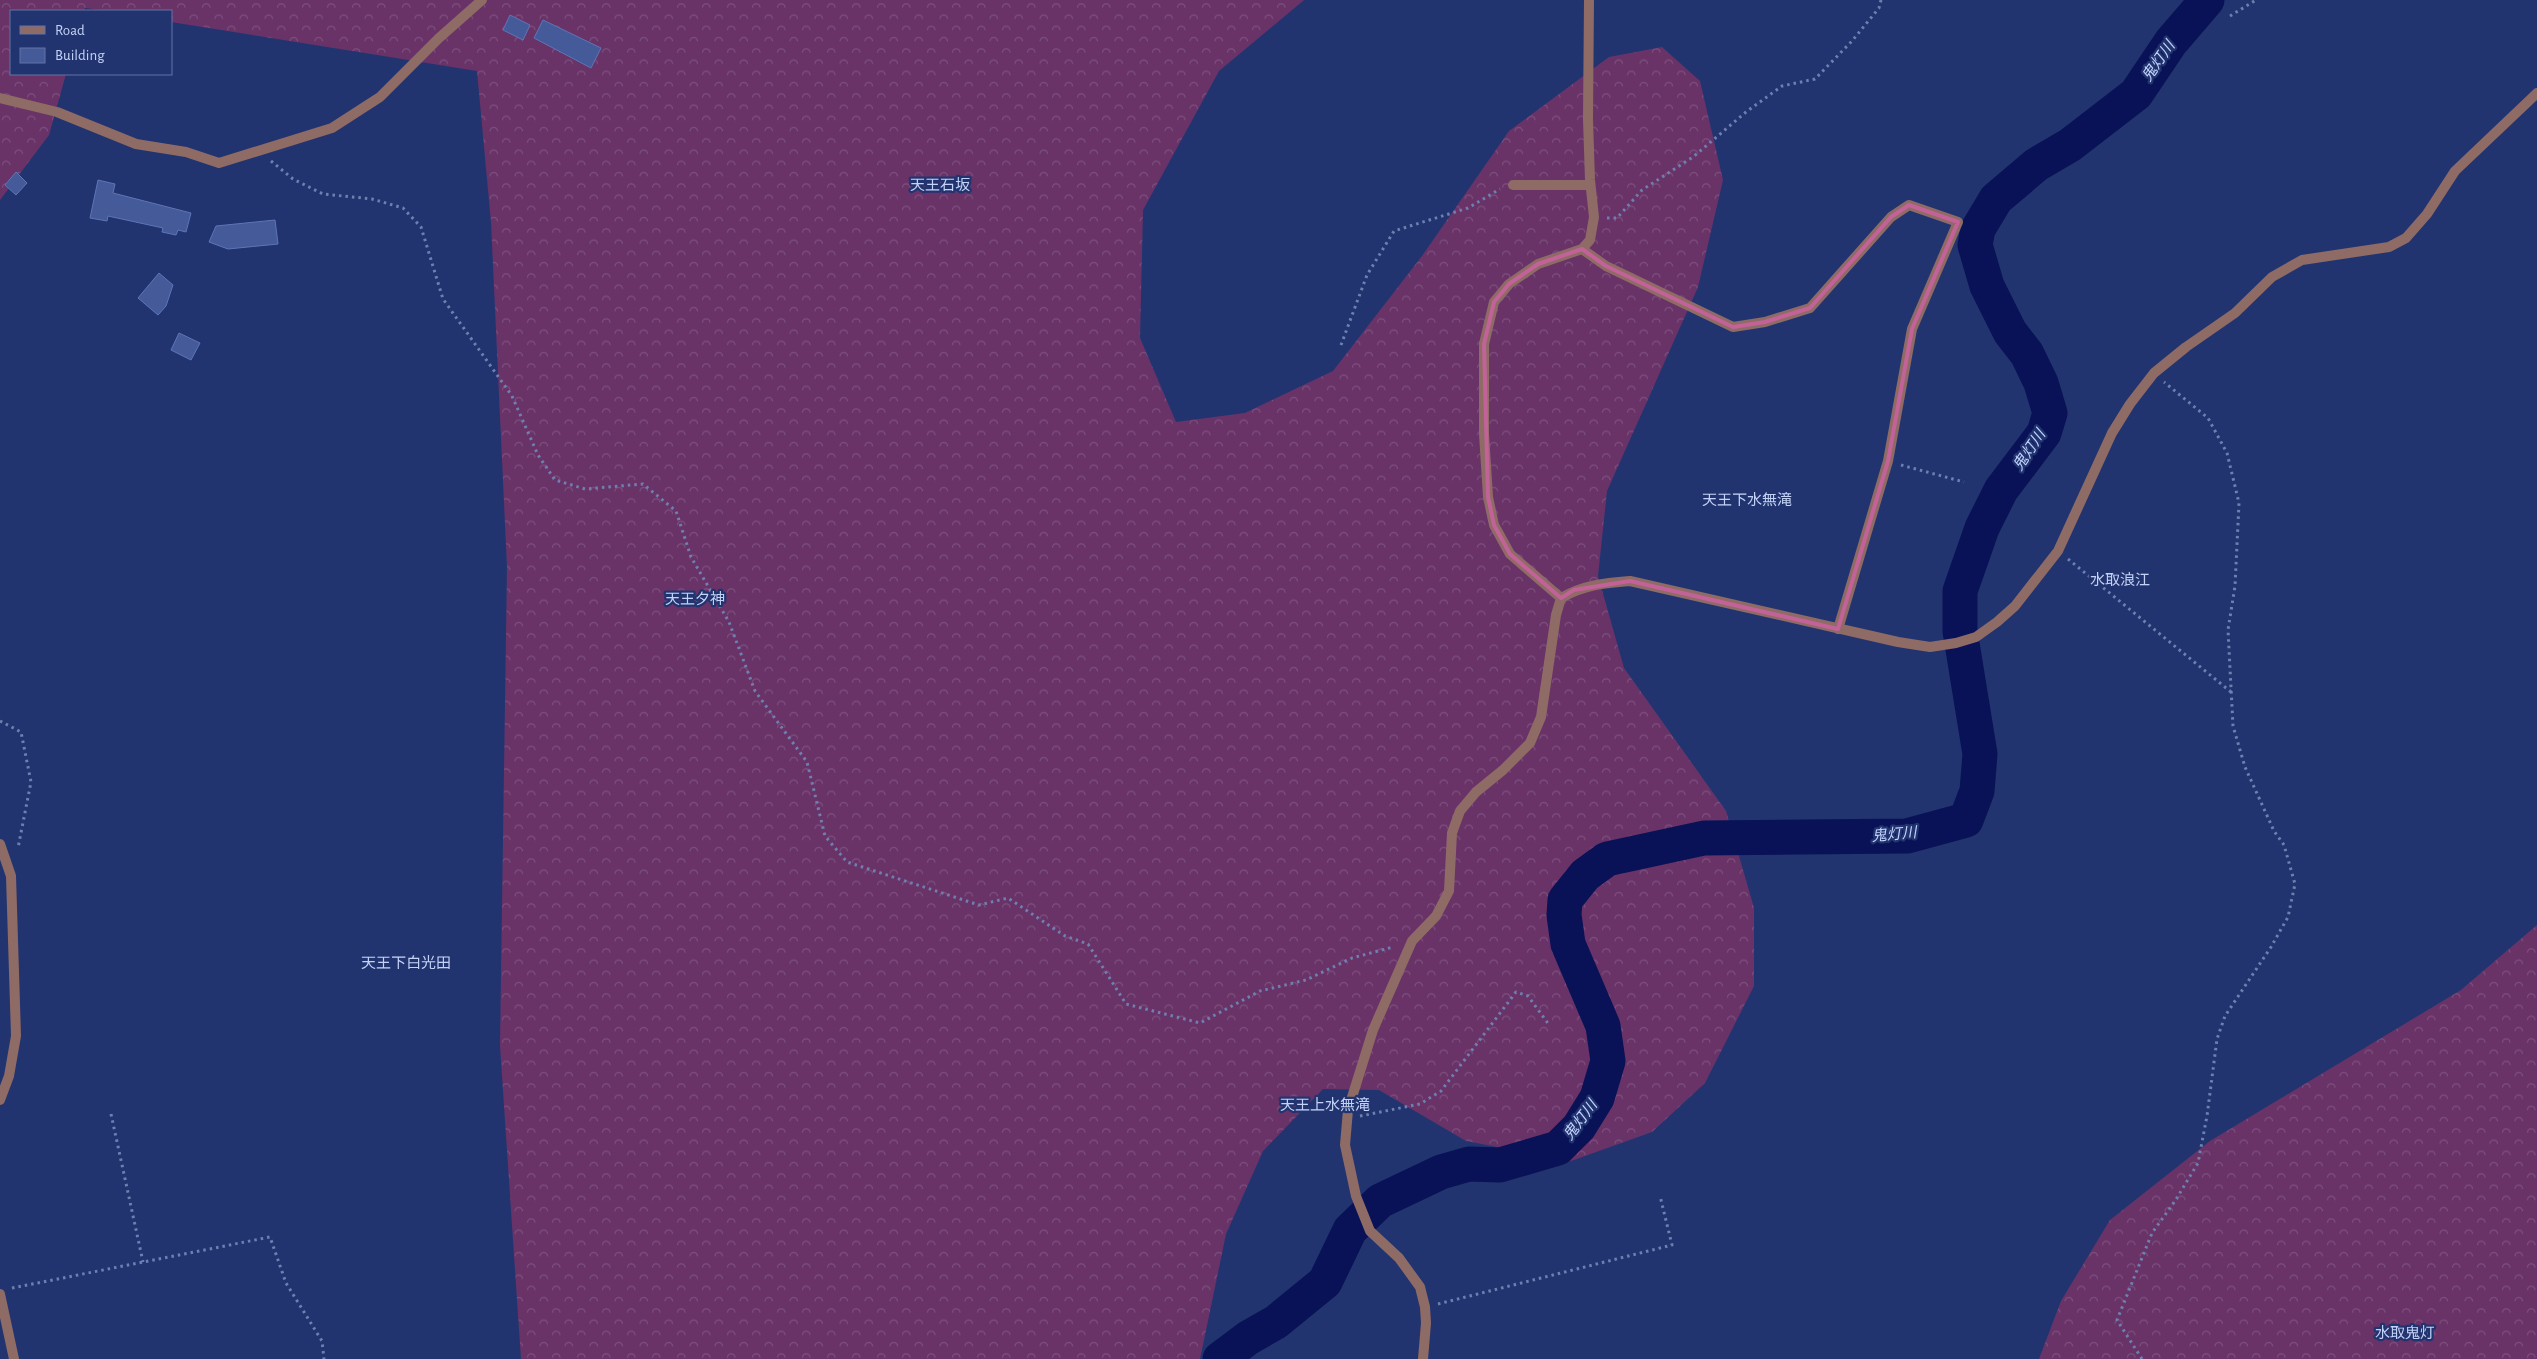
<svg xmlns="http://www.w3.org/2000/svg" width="2537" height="1359" font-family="'Alegreya Sans','Noto Sans JP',sans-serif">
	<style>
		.forest { fill: url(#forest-crowns) }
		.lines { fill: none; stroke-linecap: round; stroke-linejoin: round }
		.river { stroke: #091257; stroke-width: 35 }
		.building { fill: #445a99; stroke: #5e75b7 }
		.path { stroke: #6f80b0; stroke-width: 3; stroke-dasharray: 2.5 4; stroke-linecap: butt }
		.street { stroke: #8f6b66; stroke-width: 10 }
		.marked { fill: none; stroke: #c26299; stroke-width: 4; stroke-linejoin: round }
		.labels { text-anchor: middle; stroke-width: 4.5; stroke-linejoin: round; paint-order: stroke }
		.water-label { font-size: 15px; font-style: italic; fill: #c5d5ff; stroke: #22346f }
		.neighbourhood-label { font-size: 15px; fill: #c3d2f6; stroke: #22346f }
	</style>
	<defs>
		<pattern id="forest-crowns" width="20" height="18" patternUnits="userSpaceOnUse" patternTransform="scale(1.25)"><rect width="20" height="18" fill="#693368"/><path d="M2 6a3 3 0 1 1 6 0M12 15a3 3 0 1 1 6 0" fill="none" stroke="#7d507e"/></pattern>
	</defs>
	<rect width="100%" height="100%" fill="#22346f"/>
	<path class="forest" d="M0,0H1304L1219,71L1143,210L1140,338L1176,422L1245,413L1333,371L1422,256L1509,131L1609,57L1662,47L1700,81L1723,180L1698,287L1607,491L1598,576L1624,668L1726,811L1754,908V986L1705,1083L1652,1132L1571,1161L1466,1141L1379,1090L1323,1089L1263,1151L1226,1234L1200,1359H521L500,1046L507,567L491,222L477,71L171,22V11H107L85,8L84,11H11V74H66L49,135L0,200Z
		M2537,925V1359H2039L2061,1301L2110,1220L2210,1141L2461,990Z"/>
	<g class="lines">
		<path class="river" d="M1220,1359L1248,1338L1276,1322L1325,1282L1350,1230L1380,1201L1441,1172L1469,1164L1500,1165L1558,1148L1579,1127L1597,1098L1608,1061L1603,1026L1568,944L1564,915L1565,900L1585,875L1607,859L1704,838L1907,836L1966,820L1977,791L1980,754L1960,631V591L1982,528L2001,490L2044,433L2050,413L2041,383L2027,354L2010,332L1987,286L1975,245L1978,229L1996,199L2036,165L2070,145L2136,94L2171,42L2207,0"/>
	</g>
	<path class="building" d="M510,15L530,25L523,40L503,30Z
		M543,20L601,48L591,68L534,38Z
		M16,172L27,183L16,195L5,185Z
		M98,180L115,184L113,193L191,213L186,232L178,230L176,235L162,232L163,228L108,216L107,221L90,218Z
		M275,220L278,244L228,249L209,242L216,226Z
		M159,273L173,285L166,306L158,315L138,298Z
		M179,333L200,343L191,360L171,350Z"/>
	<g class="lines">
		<path class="path" d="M2230,16L2256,0
			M271,161L293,179L323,194L372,199L403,208L421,227L443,299L512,396L538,455L555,480L585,489L643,484L676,511L691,557L729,622L755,691L807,762L825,836L847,862L979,905L1008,898L1065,936L1088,944L1126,1004L1200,1023L1260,991L1306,980L1352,958L1393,947
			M1607,218H1617L1642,190L1693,157L1746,112L1782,86L1815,79L1852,41L1879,8L1881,0
			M1341,345L1367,275L1394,231L1468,208L1500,189
			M1901,465L1964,482
			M2068,559L2231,692
			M0,721L21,732L31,782L18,848
			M111,1114L143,1262
			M1360,1116L1420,1104L1441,1091L1516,992L1528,996L1550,1026
			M12,1288L270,1237L286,1283L322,1341L324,1359
			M1438,1304L1672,1245L1660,1196
			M2142,1359L2117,1320L2152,1233L2175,1201L2198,1163L2207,1116L2217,1039L2225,1016L2271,947L2288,917L2295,884L2284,845L2274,831L2245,767L2233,726L2228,630L2235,586L2239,503L2227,453L2208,418L2164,382"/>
		<path class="street" d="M0,98L57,112L136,144L186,152L219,163L332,128L380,97L439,38L482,0
			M1513,185H1590
			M1582,249L1606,266L1733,327L1765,322L1810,308L1891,217L1909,205L1958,222L1912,329L1888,461L1838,629
			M1561,598L1510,554L1494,525L1488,497L1484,434V344L1494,302L1509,284L1538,264L1582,249L1590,240L1594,217L1590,180L1588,119L1589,0
			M0,844L11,876L16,1036L9,1076L0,1100
			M0,1294L14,1359
			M1423,1359L1426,1323L1425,1307L1420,1287L1399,1258L1370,1231L1356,1196L1345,1145L1348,1110L1373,1030L1412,941L1436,916L1449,891L1452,833L1460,811L1476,792L1503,770L1530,743L1541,717L1556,615L1561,598C1583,585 1605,583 1630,581L1898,642L1930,647L1956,643L1976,637L1997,622L2015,606L2058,551L2112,433L2130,404L2154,373L2186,347L2235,313L2272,277L2302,260L2389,247L2406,238L2427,214L2455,171L2537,93"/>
	</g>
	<path class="marked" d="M1909,205L1958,222L1912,329L1888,461L1838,629L1630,581L1574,590L1561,598L1510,554L1494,525L1488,497L1484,344L1494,302L1509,284L1538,264L1582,249L1606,266L1733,327L1765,322L1810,308L1891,217Z"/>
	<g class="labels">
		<g class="water-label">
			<text transform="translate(2158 61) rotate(-55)" y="5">鬼灯川</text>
			<text transform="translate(2029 450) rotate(-56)" y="5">鬼灯川</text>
			<text transform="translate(1894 834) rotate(-5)" y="5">鬼灯川</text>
			<text transform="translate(1580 1120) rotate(-53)" y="5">鬼灯川</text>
		</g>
		<g class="neighbourhood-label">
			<text x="940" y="190">天王石坂</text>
			<text x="1747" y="505">天王下水無滝</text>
			<text x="2120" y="585">水取浪江</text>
			<text x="695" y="604">天王夕神</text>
			<text x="406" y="968">天王下白光田</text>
			<text x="1325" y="1110">天王上水無滝</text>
			<text x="2405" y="1338">水取鬼灯</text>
		</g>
	</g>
	<rect x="10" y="10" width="162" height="65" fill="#22346f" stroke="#6273a5"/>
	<rect x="20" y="26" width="25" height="8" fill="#8f6b66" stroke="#6273a5"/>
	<text x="55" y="35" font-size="15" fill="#c3d2f6">Road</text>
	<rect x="20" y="48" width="25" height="15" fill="#445a99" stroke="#6273a5"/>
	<text x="55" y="60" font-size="15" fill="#c3d2f6">Building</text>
</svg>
